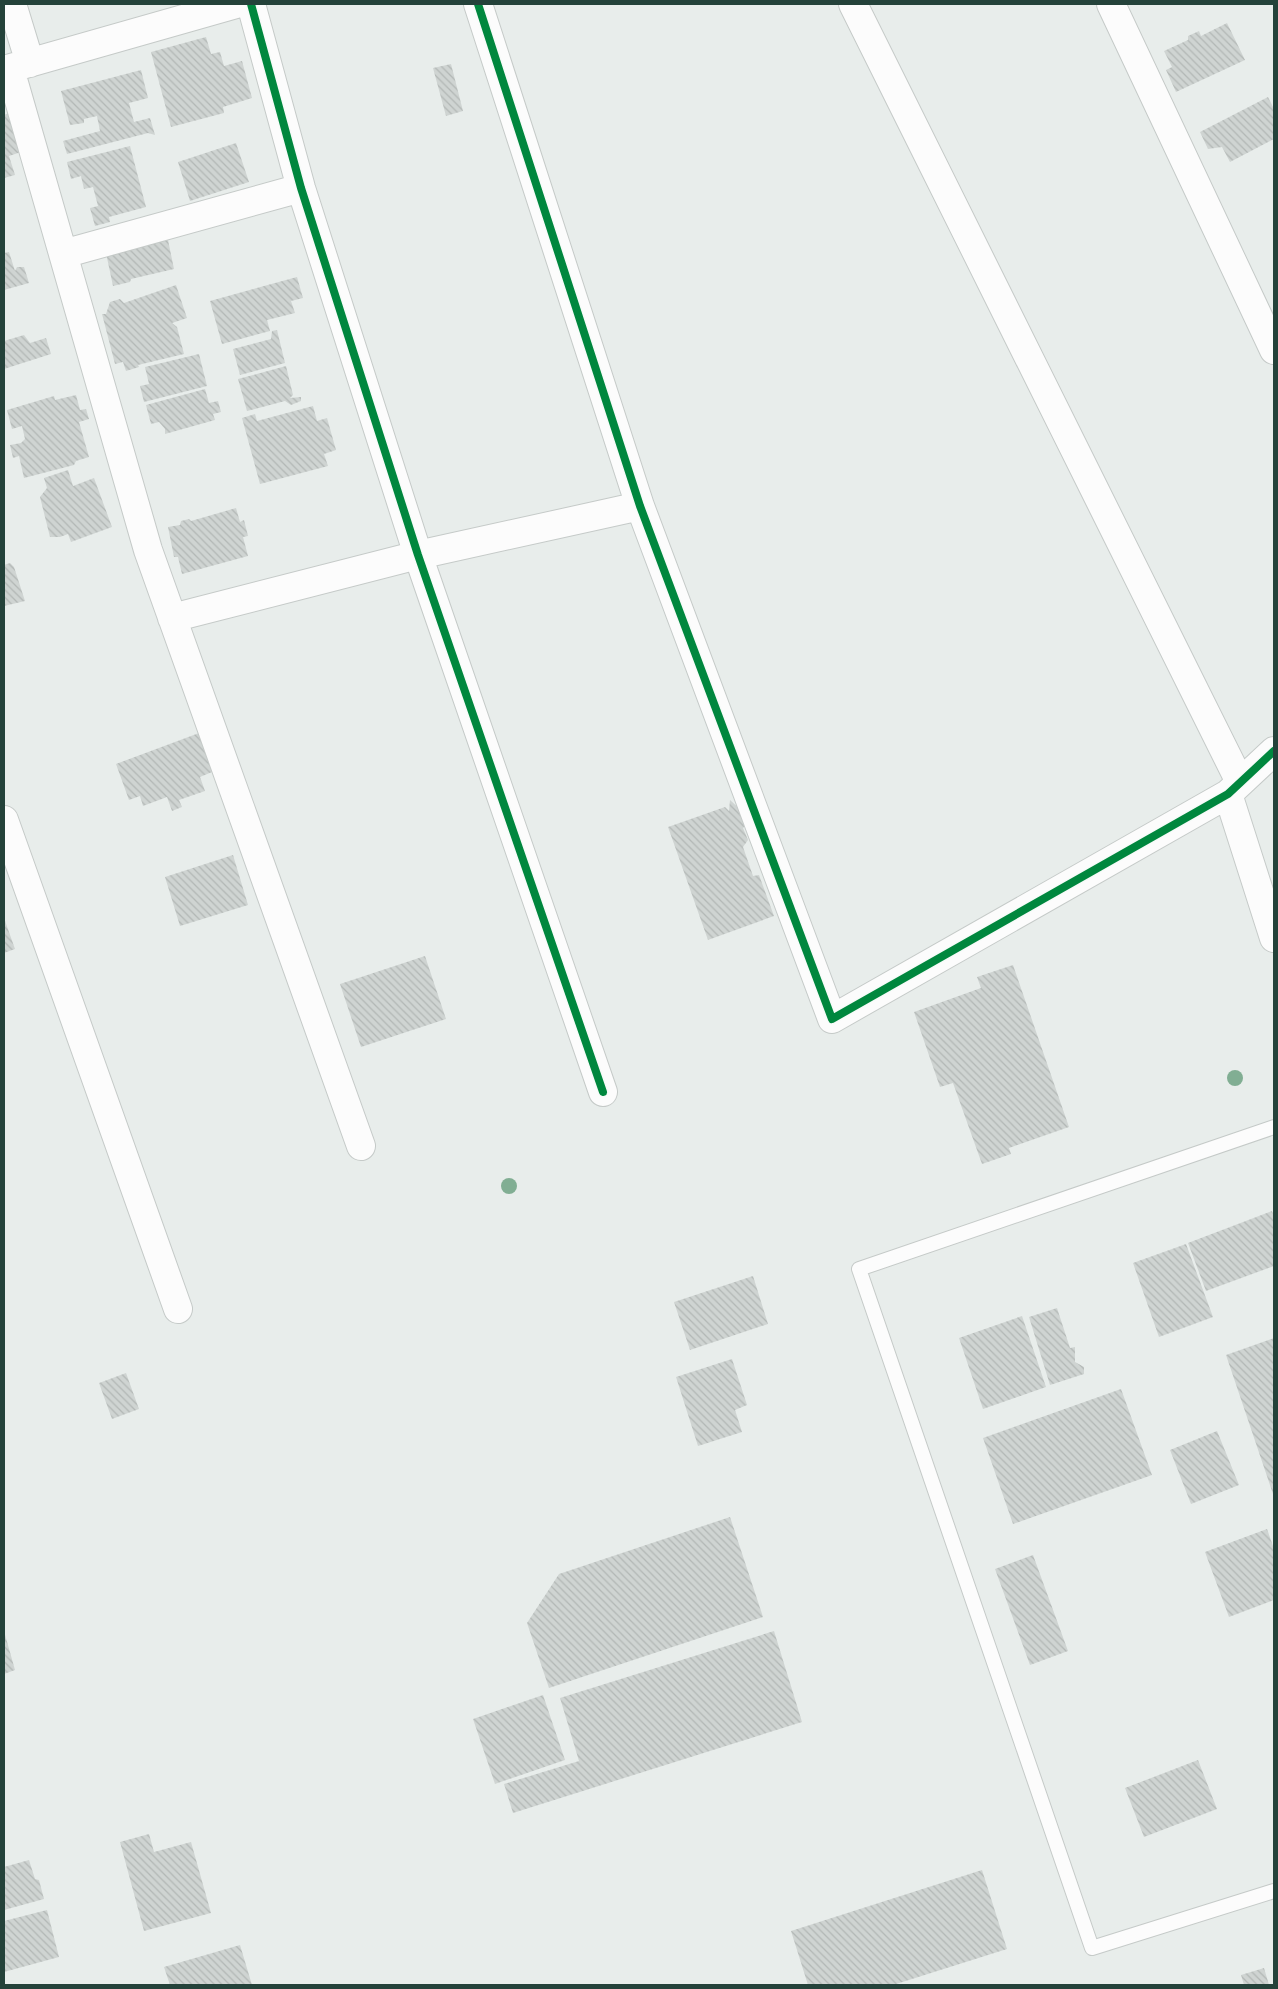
<svg xmlns="http://www.w3.org/2000/svg" width="1278" height="1989" font-family="'PT Sans Narrow',sans-serif">
	<style>
		.building { fill: url(#building-back-hatch) }
		.lines { fill: none; stroke-linecap: round; stroke-linejoin: round }
		.lane-casing { stroke: #c5cac8; stroke-width: 16 }
		.street-casing { stroke: #c5cac8; stroke-width: 30 }
		.lane { stroke: #fcfcfc; stroke-width: 14 }
		.street { stroke: #fcfcfc; stroke-width: 28 }
		.cycleway-casing { stroke: #f7fbf9; stroke-width: 11 }
		.cycleway { stroke: #00873e; stroke-width: 8 }
		.tree { fill: #81ae93 }
	</style>
	<defs>
		<pattern id="building-back-hatch" width="6" height="6" patternUnits="userSpaceOnUse" patternTransform="scale(1.25)"><rect width="6" height="6" fill="#cfd4d2"/><path d="M-1 5l2 2M0 0l6 6M5-1l2 2" fill="none" stroke="#b2b7b5"/></pattern>
	</defs>
	<rect width="100%" height="100%" fill="#e8edeb"/>
	<path class="building" d="M1227,23L1245,60L1176,92L1166,70L1172,67L1164,51L1188,40V36L1199,31L1201,36Z
		M206,37L211,54L220,52L224,66L242,61L252,98L223,107L224,113L171,127L151,52Z
		M451,64L463,111L446,116L433,68Z
		M141,70L148,98L129,103L134,122L150,118L155,135L148,133L67,154L63,141L100,131L97,116L84,119V123L70,125L61,91Z
		M1268,97L1274,109V139L1230,162L1222,147L1208,149L1200,132Z
		M9,113L21,152L9,156L15,175L4,178V115Z
		M236,143L249,182L190,201L178,162Z
		M130,146L146,207L109,217L110,222L95,226L90,208L98,206L93,187L84,189L81,176L71,179L67,162Z
		M168,240L174,269L131,279L130,282L113,286L106,253Z
		M9,252L15,271L17,267H24L29,283L4,290V253Z
		M297,277L303,298L291,301L295,313L267,320L270,331L222,344L210,301Z
		M176,285L187,318L172,323L177,327L184,354L138,365L139,367L126,371L123,362L115,364L102,314H106L110,302L120,299L124,303Z
		M277,330L285,363L240,375L233,349L271,339L272,331Z
		M24,335L30,343L46,338L51,354L4,369V341Z
		M199,354L207,386L144,402L140,386L149,384L145,367Z
		M286,366L293,395L290,398L301,397V401L291,405L285,401L247,411L238,379Z
		M205,389L209,403L218,401L221,412L213,414L215,420L165,434V429L159,422L151,424L146,405Z
		M76,395L80,410L86,409L89,419L79,422L89,457L76,461L74,465L24,478L19,456L13,458L10,445L21,443L25,439L22,426L12,429L7,410L54,396L55,400Z
		M313,406L317,421L327,418L336,450L324,454L328,466L260,484L242,418L255,414L257,421Z
		M68,470L73,486L94,478L112,527L71,542L68,534L60,537H50L40,497L47,488L44,478Z
		M236,508L240,522L244,520L248,536L243,537L248,556L182,574L178,557H174L168,527L180,525L181,521L189,519L191,521Z
		M10,563L14,567L25,601L4,606V565Z
		M199,733L212,772L200,777L205,791L179,800L182,807L172,811L167,797L143,806L140,796L129,800L116,764Z
		M730,800L743,812L748,823L743,828L748,840L743,847L753,876L759,875L774,916L708,940L668,827L725,807L729,811Z
		M233,855L248,905L180,926L165,877Z
		M4,918L15,949L4,953Z
		M425,956L446,1019L361,1047L340,984Z
		M1013,965L1069,1127L1009,1148L1011,1154L982,1164L953,1083L940,1087L914,1012L981,988L977,977Z
		M1272,1211L1274,1217V1266L1206,1291L1188,1243Z
		M1186,1244L1213,1317L1159,1337L1133,1263Z
		M753,1276L768,1324L690,1350L674,1302Z
		M1057,1308L1070,1348L1075,1347V1362L1084,1367V1374L1050,1385L1029,1317Z
		M1022,1316L1046,1387L983,1409L959,1338Z
		M1274,1338V1497L1226,1355Z
		M732,1359L747,1405L735,1410L742,1432L698,1446L676,1377Z
		M126,1373L139,1409L112,1419L99,1383Z
		M1121,1389L1152,1475L1013,1524L983,1438Z
		M1217,1431L1239,1485L1191,1504L1170,1450Z
		M730,1517L763,1617L549,1688L527,1623L559,1574Z
		M1267,1529L1274,1549V1600L1229,1617L1205,1552Z
		M1033,1555L1068,1651L1030,1665L995,1569Z
		M4,1631L15,1670L4,1674Z
		M774,1631L802,1722L513,1813L504,1784L579,1761L560,1698Z
		M543,1695L565,1760L495,1784L473,1719Z
		M1198,1760L1217,1809L1144,1837L1125,1788Z
		M149,1834L154,1852L191,1842L211,1913L144,1931L120,1842Z
		M29,1860L35,1879L39,1880L44,1899L4,1910V1867Z
		M982,1870L1007,1949L893,1985H808L791,1931Z
		M47,1910L59,1957L4,1972V1921Z
		M240,1945L252,1985H170L164,1967Z
		M1264,1968L1269,1985H1244L1241,1975Z"/>
	<g class="lines">
		<g class="lane-casing">
			<path id="lane" d="M1274,1127L859,1269L1092,1948L1274,1891"/>
		</g>
		<g class="street-casing">
			<path id="street" d="M12,4L30,63
				M251,4L301,188L418,555L603,1092
				M478,4L640,506L832,1019L1228,794L1274,751
				M853,4L1240,782
				M1111,4L1274,350
				M10,69L148,550L361,1146
				M4,70L236,4
				M63,254L301,188
				M172,618L418,555L640,506
				M1228,794L1274,938
				M4,820L178,1309"/>
		</g>
		<use href="#lane" class="lane"/>
		<use href="#street" class="street"/>
		<g class="cycleway-casing">
			<path id="cycleway" d="M251,4L301,188L418,555L603,1092
				M478,4L640,506L832,1019L1228,794L1274,751"/>
		</g>
		<use href="#cycleway" class="cycleway"/>
	</g>
	<g class="tree">
		<circle cx="1235" cy="1078" r="8"/>
		<circle cx="509" cy="1186" r="8"/>
	</g>
	<rect width="1278" height="1989" fill="none" stroke="#24423a" stroke-width="10"/>
</svg>
